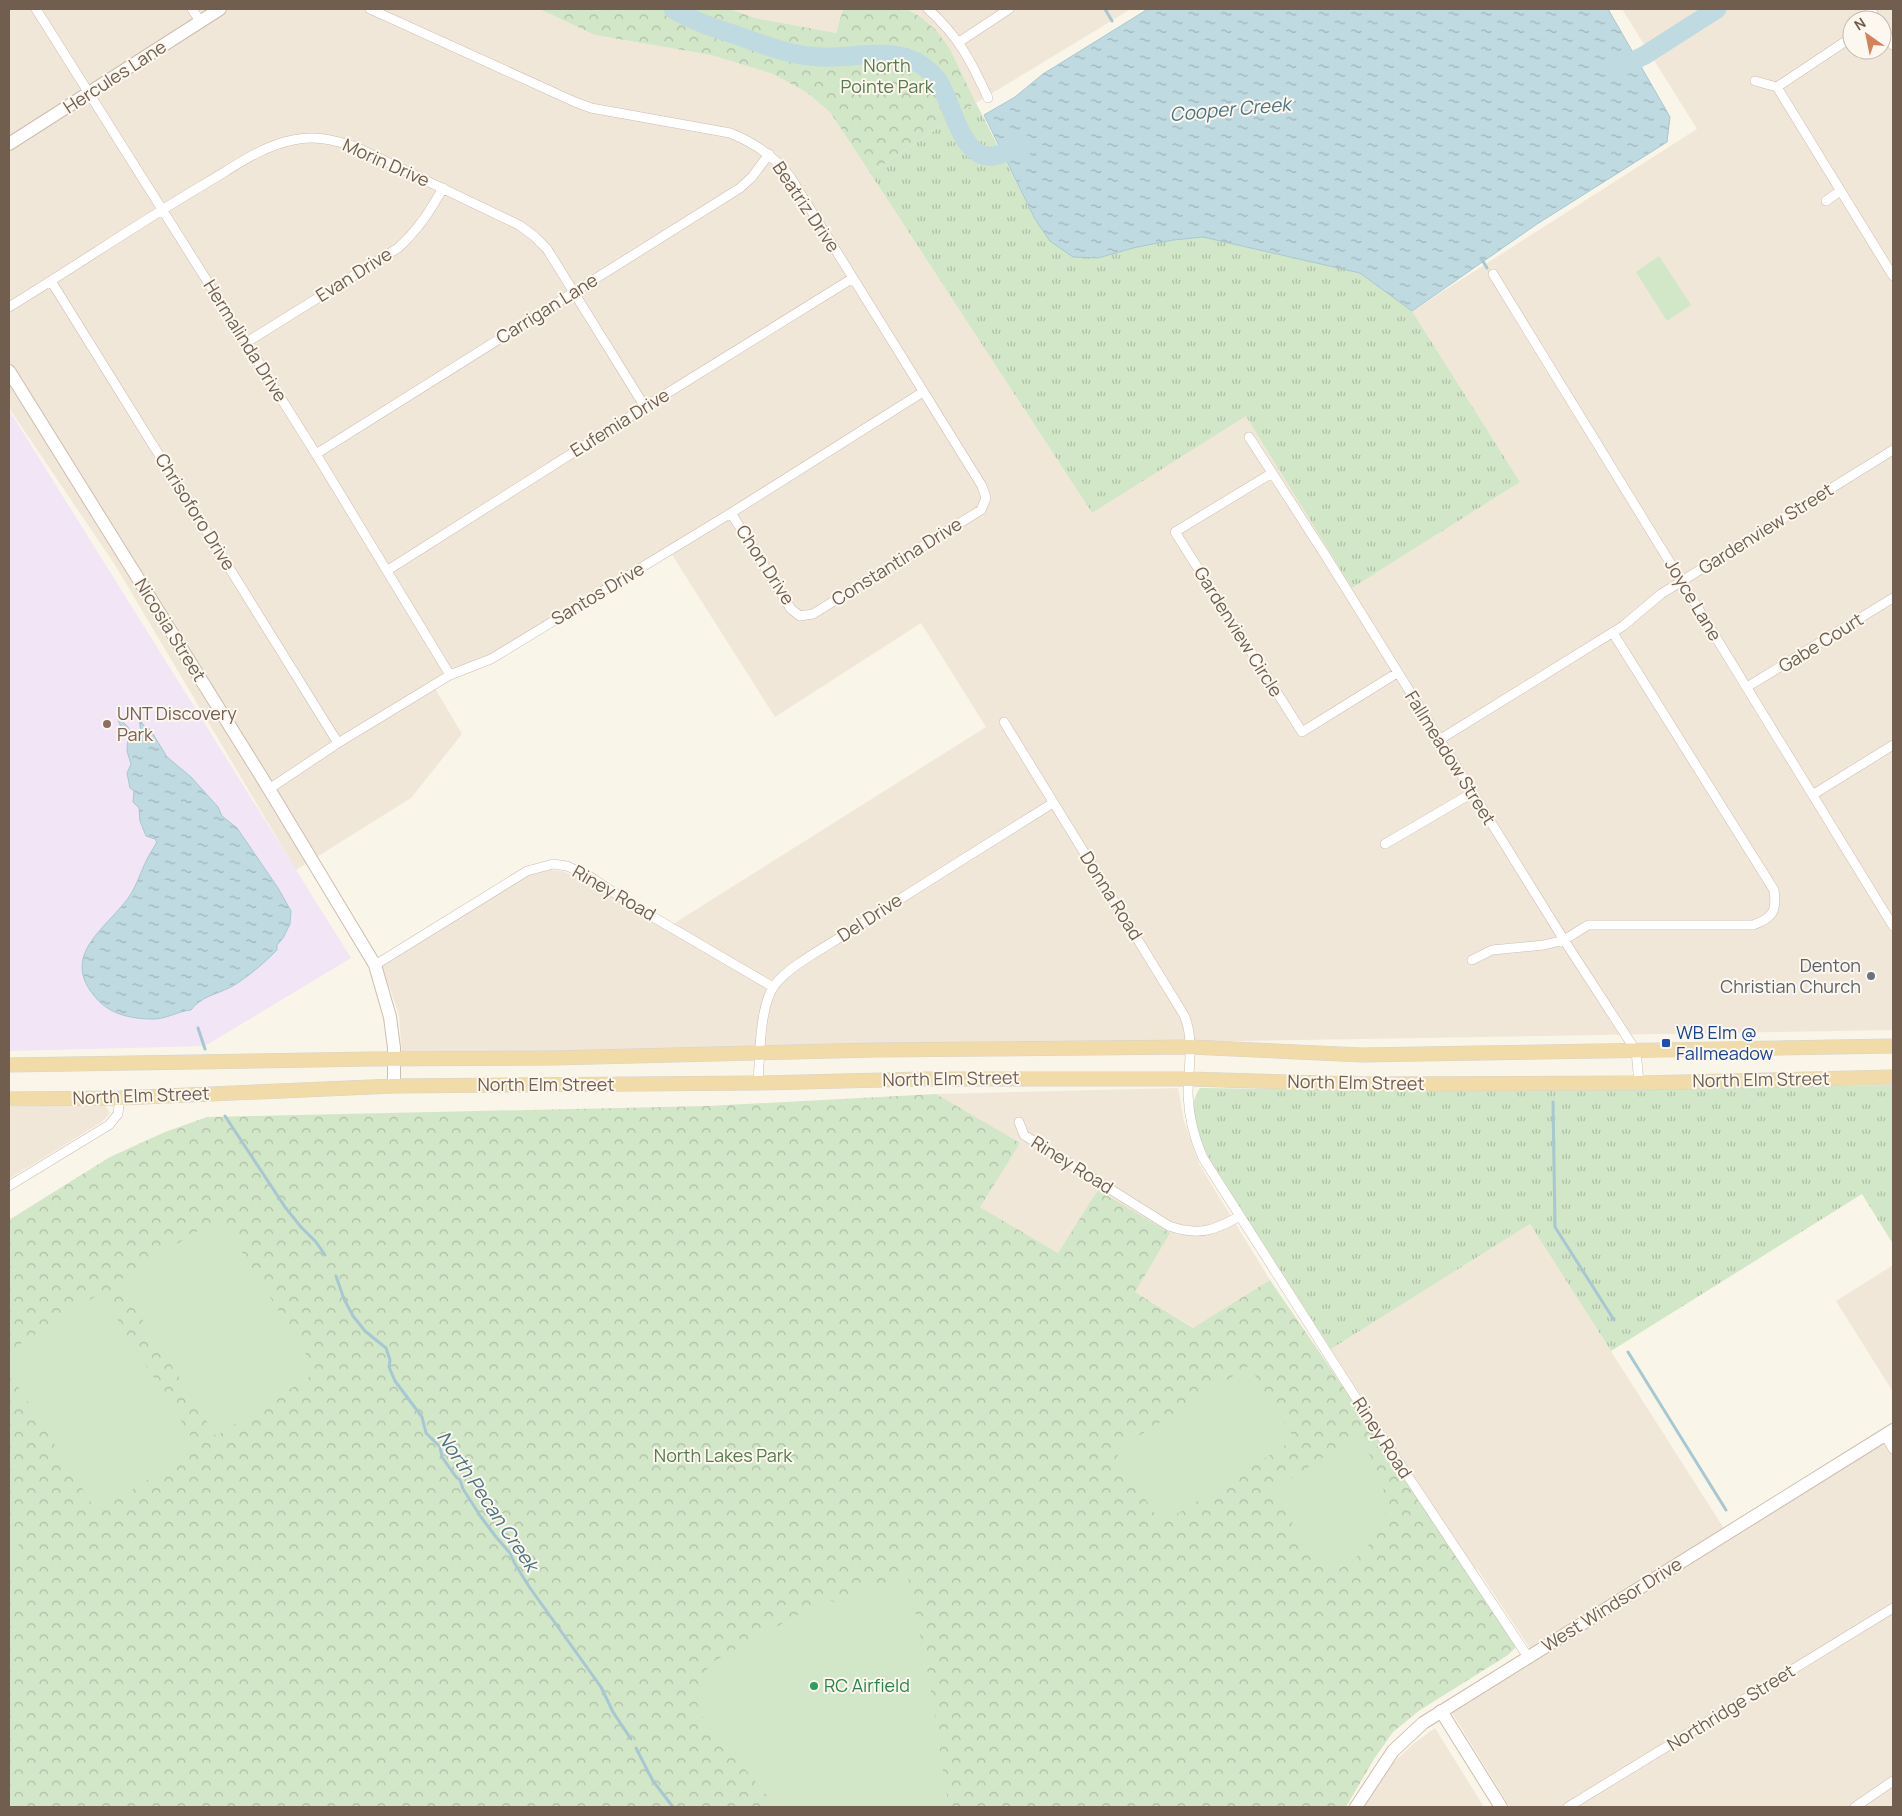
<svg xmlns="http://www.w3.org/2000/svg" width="1902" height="1816" font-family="Manrope,sans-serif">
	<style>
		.residential { fill: #f1e7d8; fill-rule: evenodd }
		.education { fill: #f1e5f6 }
		.grass { fill: url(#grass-tufts) }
		.park { fill: url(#park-crowns) }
		.pitch { fill: #d2e6c8 }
		.water { fill: url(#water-ripples); stroke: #a7c8d2 }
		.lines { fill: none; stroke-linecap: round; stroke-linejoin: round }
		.stream { stroke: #a7c8d2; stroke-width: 3 }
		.river { stroke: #bfdae1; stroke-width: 19 }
		.street-casing { stroke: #cbbdb0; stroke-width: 10 }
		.secondary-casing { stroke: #cdbeae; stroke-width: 14 }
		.primary-casing { stroke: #d7d2ce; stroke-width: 15 }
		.street { stroke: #fff; stroke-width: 9 }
		.secondary { stroke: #fff; stroke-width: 12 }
		.primary { stroke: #f1dca9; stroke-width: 14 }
		.education-dot { fill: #8d6e63; stroke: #fdf8ef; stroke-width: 2 }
		.worship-dot { fill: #6b7280; stroke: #fdf8ef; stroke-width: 2 }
		.transit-dot { fill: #1a4fb4; stroke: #fdf8ef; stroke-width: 2 }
		.leisure-dot { fill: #2e9e5b; stroke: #fdf8ef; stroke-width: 2 }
		.labels { text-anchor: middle; stroke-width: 4; stroke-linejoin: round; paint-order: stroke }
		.park-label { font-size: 18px; fill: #567b4c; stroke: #fdf8ef }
		.street-label { font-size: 18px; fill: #715e4f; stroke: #fdf8ef }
		.education-label { font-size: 18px; fill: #785e54; stroke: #fdf8ef; text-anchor: start }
		.worship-label { font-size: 18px; fill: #5b616d; stroke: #fdf8ef; text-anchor: end }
		.transit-label { font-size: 18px; fill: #164399; stroke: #fdf8ef; text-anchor: start }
		.leisure-label { font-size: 18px; fill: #27864d; stroke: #fdf8ef; text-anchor: start }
		.water-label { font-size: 19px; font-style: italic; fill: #4c7482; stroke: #fdf8ef }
	</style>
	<defs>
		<pattern id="grass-tufts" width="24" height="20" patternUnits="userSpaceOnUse" patternTransform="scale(1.25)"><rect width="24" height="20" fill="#d2e6c8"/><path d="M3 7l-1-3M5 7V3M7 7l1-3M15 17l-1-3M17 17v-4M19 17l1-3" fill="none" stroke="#afbea5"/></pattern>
		<pattern id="park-crowns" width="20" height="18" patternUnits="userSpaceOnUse" patternTransform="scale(1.25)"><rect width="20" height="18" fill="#d2e6c8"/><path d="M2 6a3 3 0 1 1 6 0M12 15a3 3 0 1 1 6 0" fill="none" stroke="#afbea5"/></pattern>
		<pattern id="water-ripples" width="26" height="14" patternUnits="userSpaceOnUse" patternTransform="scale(1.25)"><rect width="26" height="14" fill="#bfdae1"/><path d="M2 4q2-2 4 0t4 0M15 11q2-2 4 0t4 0" fill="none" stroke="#a0b4b9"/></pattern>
	</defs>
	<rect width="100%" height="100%" fill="#faf5e9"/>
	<path class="residential" d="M9,9H539L595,35L711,55L773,74L806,92L830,112L1092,513L1246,415L1352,588L1520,482L1412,311L1697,129L1622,9H1893V1030L402,1055L399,1016L391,991L379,962L522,877L549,870L562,871L584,879L670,926L986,727L921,623L775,717L669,550L491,659L433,685L462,734L411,798L296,870L115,565L9,408ZM1852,20H1882V50H1852Z
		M730,9H843L836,33L755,18Z
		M907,9H1131L976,103L950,49L919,16Z
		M1178,1088L1184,1121L1199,1164L1270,1280L1194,1328L1135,1292L1098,1191L1058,1253L980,1207L936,1094Z
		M104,1104L110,1113L102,1122L9,1179V1107Z
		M1530,1224L1730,1538L1893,1435V1807H1510L1452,1713L1537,1659L1478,1570L1470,1565L1331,1349Z
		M1893,1265V1392L1836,1301Z
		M1435,1728L1484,1807H1363L1388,1768L1412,1745Z"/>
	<path class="education" d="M9,410L351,958L205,1046L9,1051Z"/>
	<path class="grass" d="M976,103L1035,219L1098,258L1133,248L1173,240L1203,237L1360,273L1412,311L1520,482L1352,588L1246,416L1092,513L870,173Z
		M1893,1085V1244L1862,1194L1611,1351L1530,1224L1331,1349L1212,1164C1201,1142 1184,1111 1200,1088L1436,1091Z"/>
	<path class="park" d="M539,9H730L755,18L836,33L843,9H907L919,16L936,30L950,49L976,103L870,173L830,112L806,92L773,74L711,55L595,35Z
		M936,1094L1020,1143L980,1207L1058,1253L1098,1190L1170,1233L1135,1292L1193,1328L1270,1280L1519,1644L1508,1655L1420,1710L1393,1732L1374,1759L1346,1807H9V1220L110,1157L165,1132L207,1117L708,1106Z"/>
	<path class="pitch" d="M1659,256L1691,305L1667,321L1636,272Z
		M220,1217L317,1372L216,1436L118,1281Z
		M101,1293L198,1448L97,1512L9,1372V1351Z
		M1249,1366L1295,1439L1161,1524L1115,1451Z
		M1358,1435C1372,1458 1390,1488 1385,1517C1383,1529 1373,1541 1365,1549C1353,1561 1342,1569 1327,1575L1271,1491Z
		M9,1530L24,1554L9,1563Z
		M907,1571L929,1679L947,1795V1807H776L700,1714L695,1693L703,1673L716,1660L827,1599L836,1603L865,1583L879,1586Z"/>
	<path class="water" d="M1148,9H1608L1670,117L1667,142L1537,224L1412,311L1360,273L1203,237L1173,240L1133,248L1098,258L1073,257L1050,241L1035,219L984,115L1015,97L1043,74Z
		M117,716L128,727L131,733L135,735L141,733L139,718L144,726L150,729L167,757L191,777L218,807L222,816L237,828L278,888L291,911L290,924L283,938L277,945V950C263,964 248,977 231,987C217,994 200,997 191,1010C178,1011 167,1019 153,1019C133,1019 111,1015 97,999C58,956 105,930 129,897C137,885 141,871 147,859C150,853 154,848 157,842L155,839L146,836L140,821L139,808L133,802L134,791L130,788L127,773L131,764L127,751L128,733C121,730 119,723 117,716Z"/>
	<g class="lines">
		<path class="stream" d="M1105,9L1112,21
			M1481,258L1487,268
			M198,1028L205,1049
			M1553,1102L1555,1227L1614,1320
			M225,1116L285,1207L301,1227L316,1242L325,1255
			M336,1276L344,1299L353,1316L365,1331L386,1348L390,1360L389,1367L395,1381L422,1417L426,1433L440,1447L442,1457L456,1477L460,1480L463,1489L481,1517L496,1537L510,1553L515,1564L530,1588L601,1687L613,1712L631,1739
			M1628,1352L1726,1510
			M636,1748L653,1781L673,1807"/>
		<path class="river" d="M673,9C693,21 714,28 736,35C764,45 791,56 821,57C851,59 883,48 912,60C920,63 930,71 936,78C952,97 959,160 993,156C1004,155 1016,149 1026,145
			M1615,70L1645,55L1717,9"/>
		<g class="street-casing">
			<path id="street" d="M36,9L316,454L450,675
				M192,9L200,21
				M370,9L575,102L591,108L730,133C755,143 775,156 791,178L982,486L986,498L981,510L813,614L800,616L791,609L731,513
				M928,9C959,37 971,61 988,98
				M1870,9L1877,20
				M1882,28L1893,45
				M959,42L1009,9
				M1755,81L1777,87L1893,276
				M1777,87L1852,37
				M1826,201L1840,191
				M1493,274L1893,926
				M51,281L338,743
				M9,307C76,266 140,222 208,182C235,166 262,146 293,140C315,135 334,140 356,147L519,225L534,236L547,249L645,407
				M247,342L398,248C418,230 430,211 443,188
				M1249,437L1327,558L1564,940L1636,1051L1639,1083
				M316,454L740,188L752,177L769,154
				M1272,473L1175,532L1302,732L1397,673
				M388,570L645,407L853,278
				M1747,687L1893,598
				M1004,722L1184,1015C1195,1040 1188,1068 1188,1095C1189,1117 1194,1138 1203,1158L1358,1401L1528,1657
				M1439,740L1623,626L1661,594L1893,450
				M269,789L338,743L450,675L491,659L731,513L923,392
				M1814,794L1893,745
				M1385,844L1472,793
				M1472,960L1492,950L1544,945L1564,940L1588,925H1753C1773,918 1777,911 1774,890L1613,633
				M375,965L527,871L553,864L567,866L589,876L631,904L773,987
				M758,1083C760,1057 759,1008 774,986C788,966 826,947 847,933C915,889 984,846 1053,803
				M1019,1122L1024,1135L1169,1226C1198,1236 1214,1231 1240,1216
				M9,1186L109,1125L118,1114L120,1098
				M1885,1435L1893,1449
				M1568,1807L1893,1608
				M1855,1807L1893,1781"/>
		</g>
		<g class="secondary-casing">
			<path id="secondary" d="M9,144L220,9
				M9,371L269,789L375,965L390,1017L394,1048V1086
				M1441,1711L1501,1807
				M1356,1807L1393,1751L1423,1723L1893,1430"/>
		</g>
		<g class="primary-casing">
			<path id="primary" d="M9,1065L372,1059L554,1058L875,1050L1190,1047L1362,1055L1893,1046
				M9,1099L120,1098L394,1086L758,1083L922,1079H1189L1359,1084L1639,1083L1893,1077"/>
		</g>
		<use href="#street" class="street"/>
		<use href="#secondary" class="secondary"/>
		<use href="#primary" class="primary"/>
	</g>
	<circle class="education-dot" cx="107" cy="724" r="5"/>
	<circle class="worship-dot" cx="1871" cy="976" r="5"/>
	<rect class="transit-dot" x="1661" y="1038" width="10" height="10" rx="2.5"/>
	<circle class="leisure-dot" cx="814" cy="1686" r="5"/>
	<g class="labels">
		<g class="park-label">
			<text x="887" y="72">North<tspan x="887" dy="21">Pointe Park</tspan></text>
			<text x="723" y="1462">North Lakes Park</text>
		</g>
		<g class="street-label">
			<text transform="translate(115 77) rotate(-33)" y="6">Hercules Lane</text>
			<text transform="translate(386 163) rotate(24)" y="6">Morin Drive</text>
			<text transform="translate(806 207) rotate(56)" y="6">Beatriz Drive</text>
			<text transform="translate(354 275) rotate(-32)" y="6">Evan Drive</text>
			<text transform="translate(547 309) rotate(-32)" y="6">Carrigan Lane</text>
			<text transform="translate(245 341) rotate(58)" y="6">Hermalinda Drive</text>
			<text transform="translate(620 423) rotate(-32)" y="6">Eufemia Drive</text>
			<text transform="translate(195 512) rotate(58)" y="6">Chrisoforo Drive</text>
			<text transform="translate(1766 529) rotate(-32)" y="6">Gardenview Street</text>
			<text transform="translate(897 562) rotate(-32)" y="6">Constantina Drive</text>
			<text transform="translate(765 565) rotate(57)" y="6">Chon Drive</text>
			<text transform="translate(598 594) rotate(-31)" y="6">Santos Drive</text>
			<text transform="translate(1693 600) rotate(59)" y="6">Joyce Lane</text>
			<text transform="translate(170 630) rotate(58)" y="6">Nicosia Street</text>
			<text transform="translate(1238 632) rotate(58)" y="6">Gardenview Circle</text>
			<text transform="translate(1821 643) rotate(-32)" y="6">Gabe Court</text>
			<text transform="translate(1450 758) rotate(58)" y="6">Fallmeadow Street</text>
			<text transform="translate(614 893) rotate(30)" y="6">Riney Road</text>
			<text transform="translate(1111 896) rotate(58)" y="6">Donna Road</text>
			<text transform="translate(870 918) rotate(-33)" y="6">Del Drive</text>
			<text transform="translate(951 1079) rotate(-1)" y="6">North Elm Street</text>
			<text transform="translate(1761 1080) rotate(-1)" y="6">North Elm Street</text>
			<text transform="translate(1356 1083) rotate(1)" y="6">North Elm Street</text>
			<text x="546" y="1091">North Elm Street</text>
			<text transform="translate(141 1096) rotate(-2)" y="6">North Elm Street</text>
			<text transform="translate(1072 1165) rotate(32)" y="6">Riney Road</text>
			<text transform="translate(1382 1438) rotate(57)" y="6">Riney Road</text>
			<text transform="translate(1612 1605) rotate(-32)" y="6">West Windsor Drive</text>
			<text transform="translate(1731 1708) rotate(-32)" y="6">Northridge Street</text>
		</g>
		<g class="education-label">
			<text x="117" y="720">UNT Discovery<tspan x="117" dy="21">Park</tspan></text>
		</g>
		<g class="worship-label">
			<text x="1861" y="972">Denton<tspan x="1861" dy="21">Christian Church</tspan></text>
		</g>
		<g class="transit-label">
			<text x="1676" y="1039">WB Elm @<tspan x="1676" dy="21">Fallmeadow</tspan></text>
		</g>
		<g class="leisure-label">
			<text x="824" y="1692">RC Airfield</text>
		</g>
		<g class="water-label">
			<text transform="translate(1230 109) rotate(-5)" y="7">Cooper Creek</text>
			<text transform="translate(488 1501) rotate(56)" y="7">North Pecan Creek</text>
		</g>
	</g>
	<rect width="1902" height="1816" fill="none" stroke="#715e4f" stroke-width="20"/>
	<g transform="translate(1867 35) rotate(327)"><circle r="24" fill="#fdf8ef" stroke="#c5baaf"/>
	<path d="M0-4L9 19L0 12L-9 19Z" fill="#d5815c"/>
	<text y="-8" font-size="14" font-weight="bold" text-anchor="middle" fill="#715e4f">N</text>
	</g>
</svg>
